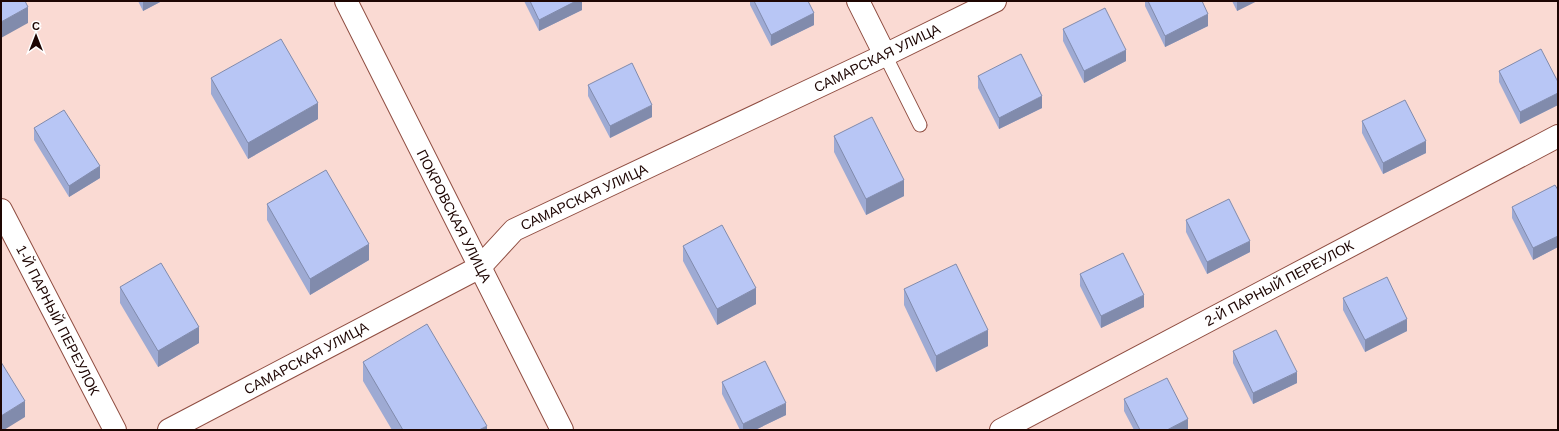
<svg xmlns="http://www.w3.org/2000/svg" width="1559" height="431" font-family="Helvetica,sans-serif">
	<style>
		.lines { fill: none; stroke-linecap: round; stroke-linejoin: round }
		.lane-casing { stroke: #8f4d41; stroke-width: 15 }
		.street-casing { stroke: #8f4d41; stroke-width: 24 }
		.secondary-casing { stroke: #8f4d41; stroke-width: 24 }
		.lane { stroke: #fff; stroke-width: 13 }
		.street { stroke: #fff; stroke-width: 22 }
		.secondary { stroke: #fff; stroke-width: 22 }
		.wall { fill: #9eaad3 }
		.shaded-wall { fill: #818bac }
		.building { fill: #b8c6f5; stroke: #818bac }
		.labels { text-anchor: middle; stroke-width: 3; stroke-linejoin: round; paint-order: stroke }
		.street-label { font-size: 14px; fill: #1e0603; stroke: #fff }
	</style>
	<rect width="100%" height="100%" fill="#fadad3"/>
	<g class="lines">
		<g class="lane-casing">
			<path id="lane" d="M885,55L920,125"/>
		</g>
		<g class="street-casing">
			<path id="street" d="M858,1L885,55
				M1,210L115,430
				M169,430L480,267L514,230L885,55L995,1
				M1001,430L1558,136"/>
		</g>
		<g class="secondary-casing">
			<path id="secondary" d="M346,1L562,430"/>
		</g>
		<use href="#lane" class="lane"/>
		<use href="#street" class="street"/>
		<use href="#secondary" class="secondary"/>
	</g>
	<path class="wall" d="M138,1H162L143,11Z
		M524,1H582V10L539,31Z
		M750,1H808L814,25L771,46L750,5Z
		M1145,1H1202L1208,26L1165,47L1145,6Z
		M1232,1H1257L1237,11Z
		M1063,29L1126,61L1084,83L1063,41Z
		M1499,71L1558,82V105L1520,124L1499,82Z
		M978,76L1042,108L999,129L978,88Z
		M211,78L318,119L248,159L211,94Z
		M588,85L652,117L610,138L588,96Z
		M1362,121L1426,153L1383,174L1362,133Z
		M34,128L100,178L69,197L34,140Z
		M834,136L904,196L866,215L834,152Z
		M1558,190V247L1533,260L1512,218V207Z
		M267,204L369,260L310,295L267,220Z
		M1186,220L1250,252L1207,274L1186,232Z
		M683,246L756,304L717,325L683,261Z
		M1080,274L1144,307L1101,328L1080,286Z
		M120,287L199,343L158,367L120,303Z
		M904,289L988,346L936,372L904,305Z
		M1343,298L1407,331L1365,352L1343,310Z
		M1233,351L1297,383L1253,404L1233,363Z
		M363,362L487,430H392L363,381Z
		M722,382L786,415L755,430H740L722,394Z
		M1124,399L1188,430H1134L1124,411Z"/>
	<path class="shaded-wall" d="M143,1H162L143,11Z
		M576,1H582V10L539,31V20Z
		M1237,1H1257L1237,11Z
		M28,7V23L1,38V22Z
		M814,13V25L771,46V35Z
		M1208,14V26L1165,47V36Z
		M1126,50V61L1084,83V71Z
		M1558,93V105L1520,124V112Z
		M1042,96V108L999,129V118Z
		M318,103V119L248,159V143Z
		M652,105V117L610,138V126Z
		M1426,141V153L1383,174V163Z
		M100,166V178L69,197V186Z
		M904,180V196L866,215V199Z
		M1558,236V247L1533,260V248Z
		M1250,241V252L1207,274V262Z
		M369,244V260L310,295V279Z
		M756,288V304L717,325V309Z
		M1144,295V307L1101,328V316Z
		M1407,319V331L1365,352V340Z
		M199,327V343L158,367V351Z
		M988,330V346L936,372V356Z
		M1297,372V383L1253,404V393Z
		M25,401V417L4,430H1V416Z
		M786,403V415L755,430H743V424Z
		M1188,419V430H1167Z
		M487,426V430H479Z"/>
	<path class="building" d="M1,1H25L28,7L1,22Z
		M530,1H576L539,20Z
		M754,1H808L814,13L771,35Z
		M1148,1H1202L1208,14L1165,36Z
		M1105,8L1126,50L1084,71L1063,29Z
		M281,39L318,103L248,143L211,78Z
		M1541,49L1558,82V93L1520,112L1499,71Z
		M1021,54L1042,96L999,118L978,76Z
		M632,63L652,105L610,126L588,85Z
		M1405,100L1426,141L1383,163L1362,121Z
		M64,110L100,166L69,186L34,128Z
		M872,117L904,180L866,199L834,136Z
		M326,170L369,244L310,279L267,204Z
		M1555,185L1558,190V236L1533,248L1512,207Z
		M1229,199L1250,241L1207,262L1186,220Z
		M722,225L756,288L717,309L683,246Z
		M1123,253L1144,295L1101,316L1080,274Z
		M161,263L199,327L158,351L120,287Z
		M956,264L988,330L936,356L904,289Z
		M1387,277L1407,319L1365,340L1343,298Z
		M427,324L487,426L479,430H403L363,362Z
		M1276,330L1297,372L1253,393L1233,351Z
		M765,361L786,403L743,424L722,382Z
		M1,362L25,401L1,416Z
		M1167,378L1188,419L1167,430H1140L1124,399Z"/>
	<g class="labels">
		<g class="street-label">
			<text transform="translate(877 58) rotate(-26)" y="5">САМАРСКАЯ УЛИЦА</text>
			<text transform="translate(584 197) rotate(-25)" y="5">САМАРСКАЯ УЛИЦА</text>
			<text transform="translate(454 216) rotate(63)" y="5">ПОКРОВСКАЯ УЛИЦА</text>
			<text transform="translate(1279 283) rotate(-28)" y="5">2-Й ПАРНЫЙ ПЕРЕУЛОК</text>
			<text transform="translate(58 320) rotate(63)" y="5">1-Й ПАРНЫЙ ПЕРЕУЛОК</text>
			<text transform="translate(306 358) rotate(-28)" y="5">САМАРСКАЯ УЛИЦА</text>
		</g>
	</g>
	<rect width="1559" height="431" fill="none" stroke="#1e0603" stroke-width="4"/>
	<g transform="translate(36 36)" stroke="#ffffff" stroke-width="3" paint-order="stroke">
	<path d="M0-3L7 15L0 10L-7 15Z" fill="#1e0603"/>
	<text y="-6" font-size="11" font-weight="bold" text-anchor="middle" fill="#1e0603">С</text>
	</g>
</svg>
